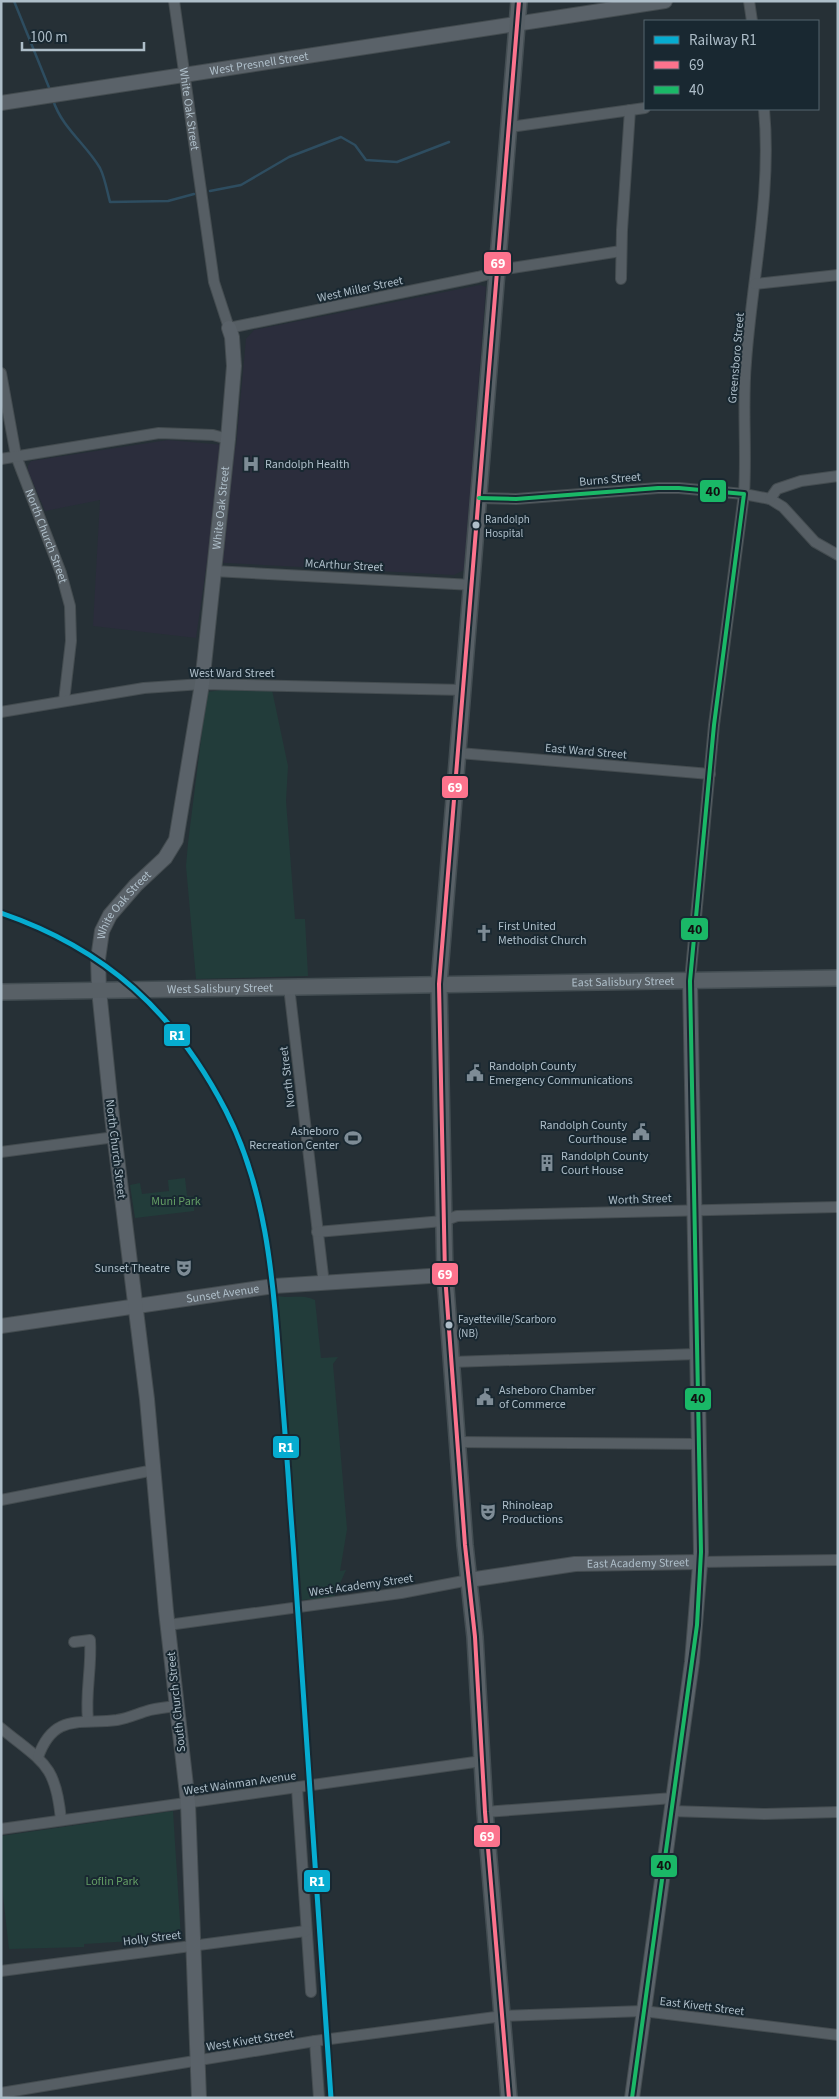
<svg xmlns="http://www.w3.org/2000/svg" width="839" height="2099" font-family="'Source Sans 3',sans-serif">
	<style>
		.medical { fill: #2b2d3c }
		.green { fill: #223c3a }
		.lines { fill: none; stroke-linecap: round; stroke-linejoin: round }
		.stream { stroke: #2e4d60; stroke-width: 2.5 }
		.street-casing { stroke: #444c50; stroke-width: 12 }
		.secondary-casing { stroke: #444c50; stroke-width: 16 }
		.primary-casing { stroke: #434d52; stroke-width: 18 }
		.street { stroke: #565e64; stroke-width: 10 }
		.secondary { stroke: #5a6269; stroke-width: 14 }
		.primary { stroke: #586066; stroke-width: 15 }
		.bus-1-casing { stroke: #192831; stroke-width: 8 }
		.bus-2-casing { stroke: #192831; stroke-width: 8 }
		.bus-1 { stroke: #fc738d; stroke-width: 4 }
		.bus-2 { stroke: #1ab867; stroke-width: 4 }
		.rail-1-casing { stroke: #192831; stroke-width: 9 }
		.rail-1 { stroke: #06acd0; stroke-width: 5 }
		.bus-dot { fill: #aebec9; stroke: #192831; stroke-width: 2 }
		.labels { text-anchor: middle; stroke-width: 4; stroke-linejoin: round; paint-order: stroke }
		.bus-label { font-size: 11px; fill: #aebec9; stroke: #192831; text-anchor: start }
		.street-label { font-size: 12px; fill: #aebec9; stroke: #192831 }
		.poi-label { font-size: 12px; fill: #aebec9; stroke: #192831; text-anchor: start }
		.park-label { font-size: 12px; fill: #639c64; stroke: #192831 }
		.line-badge { stroke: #192831; stroke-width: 2 }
		.badge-label { font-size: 14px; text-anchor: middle; font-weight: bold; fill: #fff }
		.pale-badge-label { font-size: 14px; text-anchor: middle; font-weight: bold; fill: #111 }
	</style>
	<rect width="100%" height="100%" fill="#263036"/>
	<path class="medical" d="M480,285L486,287L464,570L454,575L207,562L196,638L93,626L100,500L45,511L28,471V466L31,461L168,440L236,446L246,339L254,330Z"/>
	<path class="green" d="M228,689L272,690L288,766L286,801L295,919H305L308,976L196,979L186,866L188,843L207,692Z
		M185,1178L187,1196L194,1197V1211L135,1218L130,1185L140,1183L142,1194L169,1191L168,1180Z
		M278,1296C292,1299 301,1294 315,1300L321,1358L338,1357L333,1364L347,1529L340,1571L346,1570L334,1597L302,1600Z
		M173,1811L181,1938L84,1944V1947L9,1949L1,1878V1836Z"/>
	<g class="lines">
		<path class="stream" d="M14,1L50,90
			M53,100C62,128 86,144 100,168C105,178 107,191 110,202L168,201L194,194
			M210,191L241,185L289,157L341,137L355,145L366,160L397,162L449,142"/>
		<g class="street-casing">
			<g id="street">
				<path id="s1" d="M174,1L214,282L229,328L478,277L512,268L621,251"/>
				<path d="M749,1L752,21"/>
				<path d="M764,109C772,193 752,278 746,362C742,406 747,450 744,494L770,499L783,507L815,542L838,555"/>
				<path d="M510,127L645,108"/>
				<path d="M621,279L622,230L630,110"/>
				<path d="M755,284L838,275"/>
				<path id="s2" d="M1,373L16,456L61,573L70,606L71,641L64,701"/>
				<path d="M1,459L159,433L213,435L228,439"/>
				<path d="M479,498L516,499L658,488H679L744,494L714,725L690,981"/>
				<path d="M770,499L777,489L801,481L838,476"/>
				<path d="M213,571L473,585"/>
				<path d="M1,712L144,688L202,684L464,690"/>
				<path d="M459,753L710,774"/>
				<path d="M289,987L324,1284"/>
				<path d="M1,1152L115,1137"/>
				<path d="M317,1232L443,1221L457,1216L838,1207"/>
				<path d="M452,1362L697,1354"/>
				<path d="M459,1442L700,1444"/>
				<path d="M1,1500L154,1470"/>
				<path d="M700,1562L838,1560"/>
				<path d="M168,1625L401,1593L469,1580"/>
				<path d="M74,1642L90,1640C92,1667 85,1693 88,1720"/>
				<path d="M1,1728C42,1762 56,1763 61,1820"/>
				<path d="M38,1757C54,1712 81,1725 117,1720C129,1718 139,1713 150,1710C159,1708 168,1707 177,1706"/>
				<path d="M297,1788L311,1992"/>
				<path d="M671,1811L765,1814L838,1812"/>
				<path d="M485,1812L673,1798"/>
				<path d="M1,1829L482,1761"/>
				<path d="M1,1971L306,1931"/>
				<path d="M315,2041L319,2098"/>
				<path d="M1,2093L315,2041L503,2016L643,2011L838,2035"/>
			</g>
		</g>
		<g class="secondary-casing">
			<g id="secondary">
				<path id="s3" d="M1,103L665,1"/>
				<path id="s4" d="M1,1326L274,1286L445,1275"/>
				<path id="s5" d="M469,1580L575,1564L700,1562"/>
				<path id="s6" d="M199,2098L188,1803L166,1611L147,1399L112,1117L99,990L98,959L102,931L110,915L136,885L165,858L176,840L202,684L228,439L234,366L232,337L229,328"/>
				<path d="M632,2098L692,1662L701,1552L690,981"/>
			</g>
		</g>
		<g class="primary-casing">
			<g id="primary">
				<path id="s7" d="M1,992L838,978"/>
				<path d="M509,2098L485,1812L475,1637L465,1545L445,1275L439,984L519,1"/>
			</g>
		</g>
		<use href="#street" class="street"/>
		<use href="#secondary" class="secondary"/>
		<use href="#primary" class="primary"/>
		<g class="bus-1-casing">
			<path id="bus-1" d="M509,2098L485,1812L475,1637L465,1545L445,1275L439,984L519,1"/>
		</g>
		<g class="bus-2-casing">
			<path id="bus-2" d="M479,498L516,499L658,488H679L744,494L714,725L690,981L701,1552L697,1625L632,2098"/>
		</g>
		<use href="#bus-1" class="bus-1"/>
		<use href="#bus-2" class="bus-2"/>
		<g class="rail-1-casing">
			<path id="rail-1" d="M1,913C106,949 175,1012 226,1111C265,1187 273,1275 279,1359C283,1407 287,1455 290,1503C305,1701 319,1899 331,2098"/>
		</g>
		<use href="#rail-1" class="rail-1"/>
	</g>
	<defs>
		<g id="hospital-bare" transform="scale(1.35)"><path d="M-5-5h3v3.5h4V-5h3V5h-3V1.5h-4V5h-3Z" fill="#7e8c96" stroke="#192831" stroke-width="2.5" paint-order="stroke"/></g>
		<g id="church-bare" transform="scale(1.35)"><path d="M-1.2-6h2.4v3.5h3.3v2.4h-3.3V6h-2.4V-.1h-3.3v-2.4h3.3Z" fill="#7e8c96" stroke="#192831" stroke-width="2.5" paint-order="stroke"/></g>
		<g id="civic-bare" transform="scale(1.35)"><path d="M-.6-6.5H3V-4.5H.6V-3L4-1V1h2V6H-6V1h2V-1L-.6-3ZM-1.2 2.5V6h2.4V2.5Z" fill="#7e8c96" stroke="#192831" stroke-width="2.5" paint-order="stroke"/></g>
		<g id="stadium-bare" transform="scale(1.35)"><path d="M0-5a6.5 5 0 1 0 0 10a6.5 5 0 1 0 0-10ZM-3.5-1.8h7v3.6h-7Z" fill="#7e8c96" stroke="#192831" stroke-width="2.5" paint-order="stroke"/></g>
		<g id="building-bare" transform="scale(1.35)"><path d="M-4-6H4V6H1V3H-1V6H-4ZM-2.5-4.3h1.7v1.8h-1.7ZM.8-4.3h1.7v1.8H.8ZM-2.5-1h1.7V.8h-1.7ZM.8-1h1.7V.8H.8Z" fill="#7e8c96" stroke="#192831" stroke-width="2.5" paint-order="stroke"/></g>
		<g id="theatre-bare" transform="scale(1.35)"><path d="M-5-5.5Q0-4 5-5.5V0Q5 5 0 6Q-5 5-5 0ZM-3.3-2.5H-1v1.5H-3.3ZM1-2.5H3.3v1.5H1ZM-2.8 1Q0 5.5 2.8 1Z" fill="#7e8c96" stroke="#192831" stroke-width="2.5" paint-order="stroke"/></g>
	</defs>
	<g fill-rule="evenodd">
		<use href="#hospital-bare" x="251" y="464"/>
		<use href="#church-bare" x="484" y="933"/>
		<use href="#civic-bare" x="475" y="1073"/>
		<use href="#civic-bare" x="641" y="1132"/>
		<use href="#stadium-bare" x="353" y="1138"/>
		<use href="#building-bare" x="547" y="1163"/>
		<use href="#theatre-bare" x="184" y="1268"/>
		<use href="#civic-bare" x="485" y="1397"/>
		<use href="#theatre-bare" x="488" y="1512"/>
	</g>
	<g class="bus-dot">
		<circle cx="476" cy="525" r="4.5"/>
		<circle cx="449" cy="1325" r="4.5"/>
	</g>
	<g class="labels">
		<g class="bus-label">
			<text x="485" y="523">Randolph<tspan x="485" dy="14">Hospital</tspan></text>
			<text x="458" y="1323">Fayetteville/Scarboro<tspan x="458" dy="14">(NB)</tspan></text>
		</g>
		<g class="street-label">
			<text dy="4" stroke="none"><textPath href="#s3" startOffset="261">West Presnell Street</textPath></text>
			<text dy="4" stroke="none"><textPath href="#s1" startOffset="109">White Oak Street</textPath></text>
			<text transform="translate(360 289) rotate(-12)" y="4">West Miller Street</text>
			<text transform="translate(736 358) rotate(-85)" y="4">Greensboro Street</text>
			<text transform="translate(610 479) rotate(-5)" y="4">Burns Street</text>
			<text dy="4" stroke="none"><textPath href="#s6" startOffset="1626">White Oak Street</textPath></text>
			<text dy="4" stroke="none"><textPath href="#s2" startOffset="170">North Church Street</textPath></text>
			<text transform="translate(344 565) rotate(3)" y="4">McArthur Street</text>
			<text x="232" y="677">West Ward Street</text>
			<text transform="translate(586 751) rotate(5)" y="4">East Ward Street</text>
			<text dy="4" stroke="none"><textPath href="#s6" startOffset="1206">White Oak Street</textPath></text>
			<text dy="4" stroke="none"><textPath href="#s7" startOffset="622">East Salisbury Street</textPath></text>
			<text dy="4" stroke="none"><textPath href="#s7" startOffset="219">West Salisbury Street</textPath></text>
			<text transform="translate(287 1077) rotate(-97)" y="4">North Street</text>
			<text transform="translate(116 1149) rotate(83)" y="4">North Church Street</text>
			<text transform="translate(640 1199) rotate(-2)" y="4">Worth Street</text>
			<text dy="4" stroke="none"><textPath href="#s4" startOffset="224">Sunset Avenue</textPath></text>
			<text dy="4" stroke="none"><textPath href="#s5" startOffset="170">East Academy Street</textPath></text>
			<text transform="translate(361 1585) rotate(-8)" y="4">West Academy Street</text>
			<text transform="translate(176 1702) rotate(-96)" y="4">South Church Street</text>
			<text transform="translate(240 1783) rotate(-8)" y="4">West Wainman Avenue</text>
			<text transform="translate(152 1938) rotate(-7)" y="4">Holly Street</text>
			<text transform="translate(702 2006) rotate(7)" y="4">East Kivett Street</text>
			<text transform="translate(250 2040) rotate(-9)" y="4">West Kivett Street</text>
		</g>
		<g class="poi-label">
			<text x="265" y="468">Randolph Health</text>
			<text x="498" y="930">First United<tspan x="498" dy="14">Methodist Church</tspan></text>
			<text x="489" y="1070">Randolph County<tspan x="489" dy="14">Emergency Communications</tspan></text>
			<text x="627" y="1129" text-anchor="end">Randolph County<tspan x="627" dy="14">Courthouse</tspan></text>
			<text x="339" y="1135" text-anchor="end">Asheboro<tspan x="339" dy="14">Recreation Center</tspan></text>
			<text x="561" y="1160">Randolph County<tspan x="561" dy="14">Court House</tspan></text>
			<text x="170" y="1272" text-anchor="end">Sunset Theatre</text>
			<text x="499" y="1394">Asheboro Chamber<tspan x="499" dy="14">of Commerce</tspan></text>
			<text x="502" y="1509">Rhinoleap<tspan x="502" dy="14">Productions</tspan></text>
		</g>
		<g class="park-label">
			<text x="176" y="1205">Muni Park</text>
			<text x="112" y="1885">Loflin Park</text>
		</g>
	</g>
	<g class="line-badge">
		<rect x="483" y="251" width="29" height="24" rx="5" fill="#fc738d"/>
		<rect x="699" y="479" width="28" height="24" rx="5" fill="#1ab867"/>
		<rect x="441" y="775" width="28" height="24" rx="5" fill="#fc738d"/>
		<rect x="680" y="917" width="29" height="24" rx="5" fill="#1ab867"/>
		<rect x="163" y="1023" width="28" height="24" rx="5" fill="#06acd0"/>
		<rect x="431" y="1262" width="28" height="24" rx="5" fill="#fc738d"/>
		<rect x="684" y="1387" width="28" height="24" rx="5" fill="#1ab867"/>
		<rect x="272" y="1435" width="28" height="24" rx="5" fill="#06acd0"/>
		<rect x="473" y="1824" width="28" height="24" rx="5" fill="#fc738d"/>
		<rect x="650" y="1854" width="28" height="24" rx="5" fill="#1ab867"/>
		<rect x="303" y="1869" width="28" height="24" rx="5" fill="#06acd0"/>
	</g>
	<g class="badge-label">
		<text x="498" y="268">69</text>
		<text x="455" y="792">69</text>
		<text x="177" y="1040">R1</text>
		<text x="445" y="1279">69</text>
		<text x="286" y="1452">R1</text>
		<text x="487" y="1841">69</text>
		<text x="317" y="1886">R1</text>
	</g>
	<g class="pale-badge-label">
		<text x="713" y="496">40</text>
		<text x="695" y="934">40</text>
		<text x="698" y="1403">40</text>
		<text x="664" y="1870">40</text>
	</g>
	<rect width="839" height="2099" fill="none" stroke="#aebec9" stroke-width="5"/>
	<rect x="644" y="20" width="175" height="90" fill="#192831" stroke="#55646e"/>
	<rect x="654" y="36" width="25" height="8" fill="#06acd0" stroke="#55646e"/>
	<text x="689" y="45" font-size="15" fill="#aebec9">Railway R1</text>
	<rect x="654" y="61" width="25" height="8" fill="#fc738d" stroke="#55646e"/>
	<text x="689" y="70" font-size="15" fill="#aebec9">69</text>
	<rect x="654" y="86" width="25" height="8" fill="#1ab867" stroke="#55646e"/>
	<text x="689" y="95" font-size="15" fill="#aebec9">40</text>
	<path d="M22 42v8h122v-8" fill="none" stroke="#aebec9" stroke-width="2.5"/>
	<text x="30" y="42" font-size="15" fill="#aebec9" stroke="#192831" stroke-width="4" paint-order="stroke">100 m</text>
</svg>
